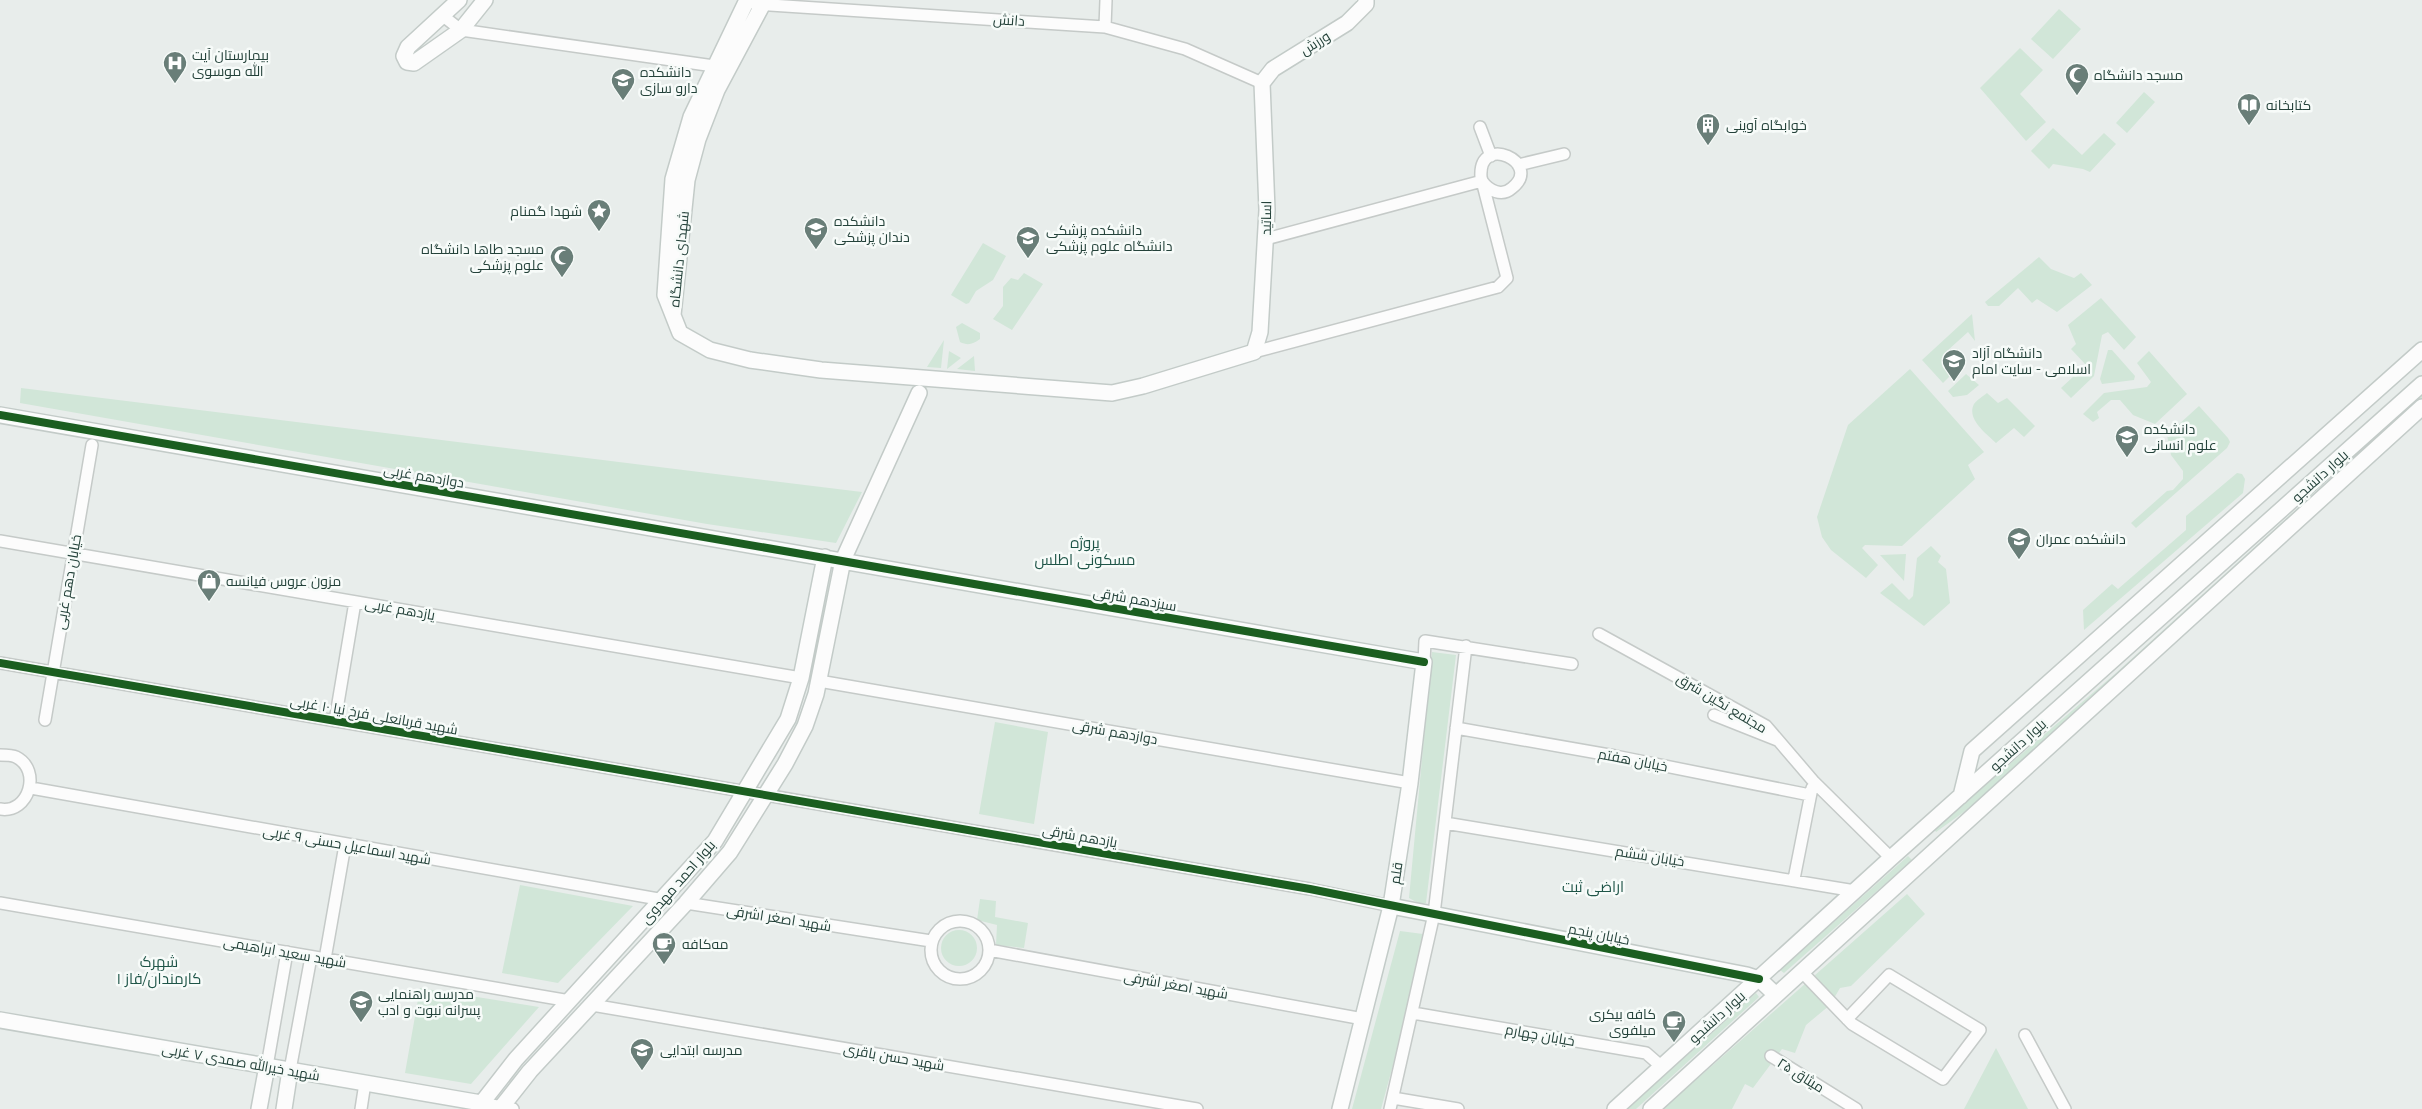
<svg xmlns="http://www.w3.org/2000/svg" width="2422" height="1109" font-family="Montserrat,Cairo,sans-serif">
	<style>
		.green { fill: #d1e6d8 }
		.lines { fill: none; stroke-linecap: round; stroke-linejoin: round }
		.street-casing { stroke: #c5cac8; stroke-width: 14 }
		.secondary-casing { stroke: #c3cbc8; stroke-width: 18 }
		.street { stroke: #fcfcfc; stroke-width: 11 }
		.secondary { stroke: #fcfcfc; stroke-width: 15 }
		.cycleway-casing { stroke: #f7fbf9; stroke-width: 11 }
		.cycleway { stroke: #1b5e20; stroke-width: 8 }
		.labels { text-anchor: middle; stroke-width: 5; stroke-linejoin: round; paint-order: stroke }
		.street-label { font-size: 14px; fill: #24423a; stroke: #f7fbf9 }
		.poi-label { font-size: 14px; fill: #24423a; stroke: #f7fbf9; text-anchor: start }
		.neighbourhood-label { font-size: 15px; fill: #1f5548; stroke: #f7fbf9 }
	</style>
	<rect width="100%" height="100%" fill="#e8edeb"/>
	<path class="green" d="M2059,9L2081,29L2053,59L2031,39Z
		M2020,48L2043,70L2020,94L2046,122L2026,141L1980,88Z
		M2144,92L2155,102L2127,133L2116,123Z
		M2053,128L2082,155L2104,133L2116,144L2090,172L2083,169L2053,164L2049,169L2031,151Z
		M983,243L1006,256L993,280L976,291L969,303L966,304L951,295Z
		M2039,257L2051,269L2074,278L2081,273L2092,285L2057,312L2037,299L2032,303L2018,288L1999,306H1988L1985,302Z
		M1024,273L1043,284L1012,330L993,319L1003,306V287L1011,278L1018,280Z
		M2101,298L2136,337L2124,350L2108,332L2102,335L2094,376L2071,398L2061,388L2086,365L2071,349L2076,344L2068,325Z
		M1972,314L1975,341L1968,332L1947,351L1960,366L1943,383L1922,360Z
		M962,323L980,333V339C973,344 968,346 960,342L956,327Z
		M944,340L941,368L927,367Z
		M2108,350H2112L2135,376L2134,380L2102,384L2100,379Z
		M949,351L961,358L947,369Z
		M2149,351L2187,394L2155,424L2133,415L2120,400H2111L2097,412L2099,418L2093,422L2083,414L2104,393L2147,387L2151,382L2137,363Z
		M974,356L975,371L957,369Z
		M1910,369L1984,452L1968,465L1975,479L1902,546L1865,545L1862,548L1878,565L1866,578L1831,550L1822,537L1817,517L1848,425Z
		M1966,374L1979,385L1967,395L1953,397L1948,391Z
		M21,388L862,492L836,543L707,524L20,403Z
		M1987,393L1998,403L2007,398L2035,426L2024,437L2014,428L1996,443C1987,434 1966,419 1974,404C1977,400 1983,396 1987,393Z
		M2422,395V399L2016,769L1982,799L1936,832L1934,829L2116,673Z
		M2199,406L2228,438L2230,442L2227,448L2136,528L2131,523L2167,491L2173,490L2183,479V471L2171,455L2167,435Z
		M2237,473L2242,474L2245,479L2243,493L2084,630L2083,610L2112,584L2118,589L2186,530V516Z
		M1931,546L1941,556L1938,562L1946,569L1950,603L1924,626L1880,593L1892,583L1909,600L1913,596L1917,558Z
		M1906,554L1904,581L1880,555Z
		M1432,652L1456,655L1426,903L1420,904L1409,898Z
		M995,722L1048,732L1034,824L979,814Z
		M1908,856L1912,860L1784,973L1780,970Z
		M520,885L633,906L558,983L502,973Z
		M1907,894L1925,914L1851,986L1840,988L1830,1005L1806,1025L1795,1053L1782,1049L1753,1088L1745,1084L1732,1109H1663Z
		M980,899L996,901L995,917L1028,923L1024,948L996,945L997,925L977,920Z
		M941 948a18 18 0 1 1 36 0a18 18 0 1 1-36 0Z
		M1400,931L1423,934L1410,1003L1381,1109H1352Z
		M420,988L539,1007L471,1084L405,1073Z
		M1756,993L1759,997L1636,1109H1627Z
		M1996,1048L2028,1109H1964Z"/>
	<g class="lines">
		<g class="street-casing">
			<path id="street" d="M755,4L1105,27L1185,49L1262,83
				M443,16L461,30L721,67
				M1105,27L1106,0
				M1480,127L1491,156
				M1518,165L1564,154
				M1266,239L1482,181
				M1254,352L1498,287L1507,278L1481,177C1478,132 1544,163 1512,188C1502,197 1489,191 1482,181
				M0,541L801,678
				M1599,634L1766,726L1814,782L1891,858
				M1424,662L1425,641L1572,664
				M0,663L1310,889L1391,906
				M819,681L1410,783
				M1714,715L1777,740
				M45,720L92,445
				M335,721L355,602
				M1456,728L1615,756L1810,795
				M0,755C5,755 12,755 16,757C42,770 29,814 0,809
				M31,788L664,900
				M1445,823L1855,891
				M1794,879L1812,788
				M0,903L570,1001
				M686,903L931,941
				M931 950a29 29 0 1 1 58 0a29 29 0 1 1-58 0Z
				M989,950L1363,1019
				M325,959L345,845
				M1802,972L1852,1024L1943,1079L1980,1030L1889,975L1847,1019
				M592,1005L1197,1109
				M1413,1013L1646,1053L1662,1067
				M2025,1035L2065,1109
				M1771,1056L1856,1109
				M267,1066L287,952
				M290,1070L311,957
				M1393,1098L1458,1109
				M481,1103L513,1109
				M361,1109L365,1083
				M1390,1109L1434,914L1466,646"/>
		</g>
		<g class="secondary-casing">
			<path id="secondary" d="M459,0L408,47L404,56L407,62L414,63L461,30L485,0
				M747,0L691,117L673,179L665,295L680,333L710,350L750,360L821,370L1112,393L1143,386L1254,352L1260,332L1267,210L1262,83L1273,69L1347,23L1366,4V0
				M673,315L687,180L698,139L717,90L765,0
				M0,415L1424,662L1410,783L1391,906L1340,1109
				M1961,796L1972,751L2422,350
				M1391,906L1747,975L1759,979L1776,995
				M0,1020L481,1103
				M259,1109L267,1066
				M284,1109L290,1070
				M477,1109L516,1059L715,841L788,719L801,678L825,557
				M500,1109L530,1071L686,903L730,852L785,764L805,726L816,694L843,560L919,393
				M1615,1109L1891,858L2422,384
				M1651,1109L2422,407"/>
		</g>
		<use href="#street" class="street"/>
		<use href="#secondary" class="secondary"/>
		<g class="cycleway-casing">
			<path id="cycleway" d="M0,415L1424,662
				M0,663L1310,889L1759,979"/>
		</g>
		<use href="#cycleway" class="cycleway"/>
	</g>
	<defs>
		<g id="hospital-pin" transform="scale(1.25)"><path d="M0 17L-7.5 6A9.5 9.5 0 1 1 7.5 6Z" fill="#697e78" stroke="#f7fbf9"/><path d="M-5-5h3v3.5h4V-5h3V5h-3V1.5h-4V5h-3Z" fill="#fff"/></g>
		<g id="mosque-pin" transform="scale(1.25)"><path d="M0 17L-7.5 6A9.5 9.5 0 1 1 7.5 6Z" fill="#697e78" stroke="#f7fbf9"/><path d="M3.5-4.9A6 6 0 1 0 3.5 4.9A5 5 0 1 1 3.5-4.9Z" fill="#fff"/></g>
		<g id="university-pin" transform="scale(1.25)"><path d="M0 17L-7.5 6A9.5 9.5 0 1 1 7.5 6Z" fill="#697e78" stroke="#f7fbf9"/><path d="M0-5L7-2L0 1L-7-2ZM-4 1L0 2.5L4 1V4Q0 6-4 4Z" fill="#fff"/></g>
		<g id="library-pin" transform="scale(1.25)"><path d="M0 17L-7.5 6A9.5 9.5 0 1 1 7.5 6Z" fill="#697e78" stroke="#f7fbf9"/><path d="M-6-4Q-3-5.5-.7-3.5V5Q-3 3-6 4ZM6-4Q3-5.5 .7-3.5V5Q3 3 6 4Z" fill="#fff"/></g>
		<g id="building-pin" transform="scale(1.25)"><path d="M0 17L-7.5 6A9.5 9.5 0 1 1 7.5 6Z" fill="#697e78" stroke="#f7fbf9"/><path d="M-4-6H4V6H1V3H-1V6H-4ZM-2.5-4.3h1.7v1.8h-1.7ZM.8-4.3h1.7v1.8H.8ZM-2.5-1h1.7V.8h-1.7ZM.8-1h1.7V.8H.8Z" fill="#fff"/></g>
		<g id="sight-pin" transform="scale(1.25)"><path d="M0 17L-7.5 6A9.5 9.5 0 1 1 7.5 6Z" fill="#697e78" stroke="#f7fbf9"/><path d="M0-6L1.8-2.2L6-1.7L2.9 1.2L3.7 5.4L0 3.3L-3.7 5.4L-2.9 1.2L-6-1.7L-1.8-2.2Z" fill="#fff"/></g>
		<g id="shop-pin" transform="scale(1.25)"><path d="M0 17L-7.5 6A9.5 9.5 0 1 1 7.5 6Z" fill="#697e78" stroke="#f7fbf9"/><path d="M-5-2.5h2.3a2.7 3.5 0 0 1 5.4 0H5L5.5 6h-11ZM-1.5-2.5h3a1.5 2.3 0 0 0-3 0Z" fill="#fff"/></g>
		<g id="cafe-pin" transform="scale(1.25)"><path d="M0 17L-7.5 6A9.5 9.5 0 1 1 7.5 6Z" fill="#697e78" stroke="#f7fbf9"/><path d="M-5.5-4.5H6V0H3Q3 3.5 0 3.5H-2.5Q-5.5 3.5-5.5 0ZM3-3.2v2h1.7v-2ZM-6 4.5H4V6H-6Z" fill="#fff"/></g>
		<g id="school-pin" transform="scale(1.25)"><path d="M0 17L-7.5 6A9.5 9.5 0 1 1 7.5 6Z" fill="#697e78" stroke="#f7fbf9"/><path d="M0-5L7-2L0 1L-7-2ZM-4 1L0 2.5L4 1V4Q0 6-4 4Z" fill="#fff"/></g>
	</defs>
	<g fill-rule="evenodd">
		<use href="#hospital-pin" x="175" y="63"/>
		<use href="#mosque-pin" x="2077" y="75"/>
		<use href="#university-pin" x="623" y="80"/>
		<use href="#library-pin" x="2249" y="105"/>
		<use href="#building-pin" x="1708" y="125"/>
		<use href="#sight-pin" x="599" y="211"/>
		<use href="#university-pin" x="816" y="229"/>
		<use href="#university-pin" x="1028" y="238"/>
		<use href="#mosque-pin" x="562" y="257"/>
		<use href="#university-pin" x="1954" y="361"/>
		<use href="#university-pin" x="2127" y="437"/>
		<use href="#university-pin" x="2019" y="539"/>
		<use href="#shop-pin" x="209" y="581"/>
		<use href="#cafe-pin" x="664" y="944"/>
		<use href="#school-pin" x="361" y="1002"/>
		<use href="#cafe-pin" x="1674" y="1022"/>
		<use href="#school-pin" x="642" y="1050"/>
	</g>
	<g class="labels">
		<g class="street-label">
			<text transform="translate(1009 20) rotate(4)" y="5">دانش</text>
			<text transform="translate(1315 43) rotate(-32)" y="5">ورزش</text>
			<text transform="translate(1266 218) rotate(-89)" y="5">اساتید</text>
			<text transform="translate(679 259) rotate(-84)" y="5">شهدای دانشگاه</text>
			<text transform="translate(424 476) rotate(10)" y="5">دوازدهم غربی</text>
			<text transform="translate(2320 476) rotate(-42)" y="5">بلوار دانشجو</text>
			<text transform="translate(68 582) rotate(-80)" y="5">خیابان دهم غربی</text>
			<text transform="translate(1135 599) rotate(10)" y="5">سیزدهم شرقی</text>
			<text transform="translate(400 609) rotate(10)" y="5">یازدهم غربی</text>
			<text transform="translate(1722 703) rotate(31)" y="5">مجتمع نگین شرق</text>
			<text transform="translate(374 715) rotate(10)" y="5">شهید قربانعلی فرخ نیا ۱۰ غربی</text>
			<text transform="translate(1115 732) rotate(10)" y="5">دوازدهم شرقی</text>
			<text transform="translate(2018 745) rotate(-42)" y="5">بلوار دانشجو</text>
			<text transform="translate(1633 760) rotate(11)" y="5">خیابان هفتم</text>
			<text transform="translate(1080 836) rotate(10)" y="5">یازدهم شرقی</text>
			<text transform="translate(347 845) rotate(10)" y="5">شهید اسماعیل حسنی ۹ غربی</text>
			<text transform="translate(1650 856) rotate(9)" y="5">خیابان ششم</text>
			<text transform="translate(1396 873) rotate(-81)" y="5">قلم</text>
			<text transform="translate(678 882) rotate(-49)" y="5">بلوار احمد مهدوی</text>
			<text transform="translate(779 918) rotate(9)" y="5">شهید اصغر اشرفی</text>
			<text transform="translate(1599 934) rotate(11)" y="5">خیابان پنجم</text>
			<text transform="translate(285 952) rotate(10)" y="5">شهید سعید ابراهیمی</text>
			<text transform="translate(1176 985) rotate(10)" y="5">شهید اصغر اشرفی</text>
			<text transform="translate(1717 1017) rotate(-42)" y="5">بلوار دانشجو</text>
			<text transform="translate(1540 1035) rotate(10)" y="5">خیابان چهارم</text>
			<text transform="translate(894 1057) rotate(10)" y="5">شهید حسن باقری</text>
			<text transform="translate(241 1062) rotate(10)" y="5">شهید خیرالله صمدی ۷ غربی</text>
			<text transform="translate(1801 1075) rotate(32)" y="5">میثاق ۲۵</text>
		</g>
		<g class="poi-label">
			<text x="192" y="60">بیمارستان آیت<tspan x="192" dy="16">الله موسوی</tspan></text>
			<text x="640" y="77">دانشکده<tspan x="640" dy="16">دارو سازی</tspan></text>
			<text x="2094" y="80">مسجد دانشگاه</text>
			<text x="2266" y="110">کتابخانه</text>
			<text x="1726" y="130">خوابگاه آوینی</text>
			<text x="582" y="216" text-anchor="end">شهدا گمنام</text>
			<text x="834" y="226">دانشکده<tspan x="834" dy="16">دندان پزشکی</tspan></text>
			<text x="1046" y="235">دانشکده پزشکی<tspan x="1046" dy="16">دانشگاه علوم پزشکی</tspan></text>
			<text x="544" y="254" text-anchor="end">مسجد طاها دانشگاه<tspan x="544" dy="16">علوم پزشکی</tspan></text>
			<text x="1972" y="358">دانشگاه آزاد<tspan x="1972" dy="16">اسلامی - سایت امام</tspan></text>
			<text x="2144" y="434">دانشکده<tspan x="2144" dy="16">علوم انسانی</tspan></text>
			<text x="2036" y="544">دانشکده عمران</text>
			<text x="226" y="586">مزون عروس فیانسه</text>
			<text x="682" y="949">مه‌کافه</text>
			<text x="378" y="999">مدرسه راهنمایی<tspan x="378" dy="16">پسرانه نبوت و ادب</tspan></text>
			<text x="1656" y="1019" text-anchor="end">کافه بیکری<tspan x="1656" dy="16">میلفوی</tspan></text>
			<text x="660" y="1055">مدرسه ابتدایی</text>
		</g>
		<g class="neighbourhood-label">
			<text x="1085" y="548">پروژه<tspan x="1085" dy="17">مسکونی اطلس</tspan></text>
			<text x="1593" y="892">اراضی ثبت</text>
			<text x="159" y="967">شهرک<tspan x="159" dy="17">کارمندان/فاز ۱</tspan></text>
		</g>
	</g>
</svg>
